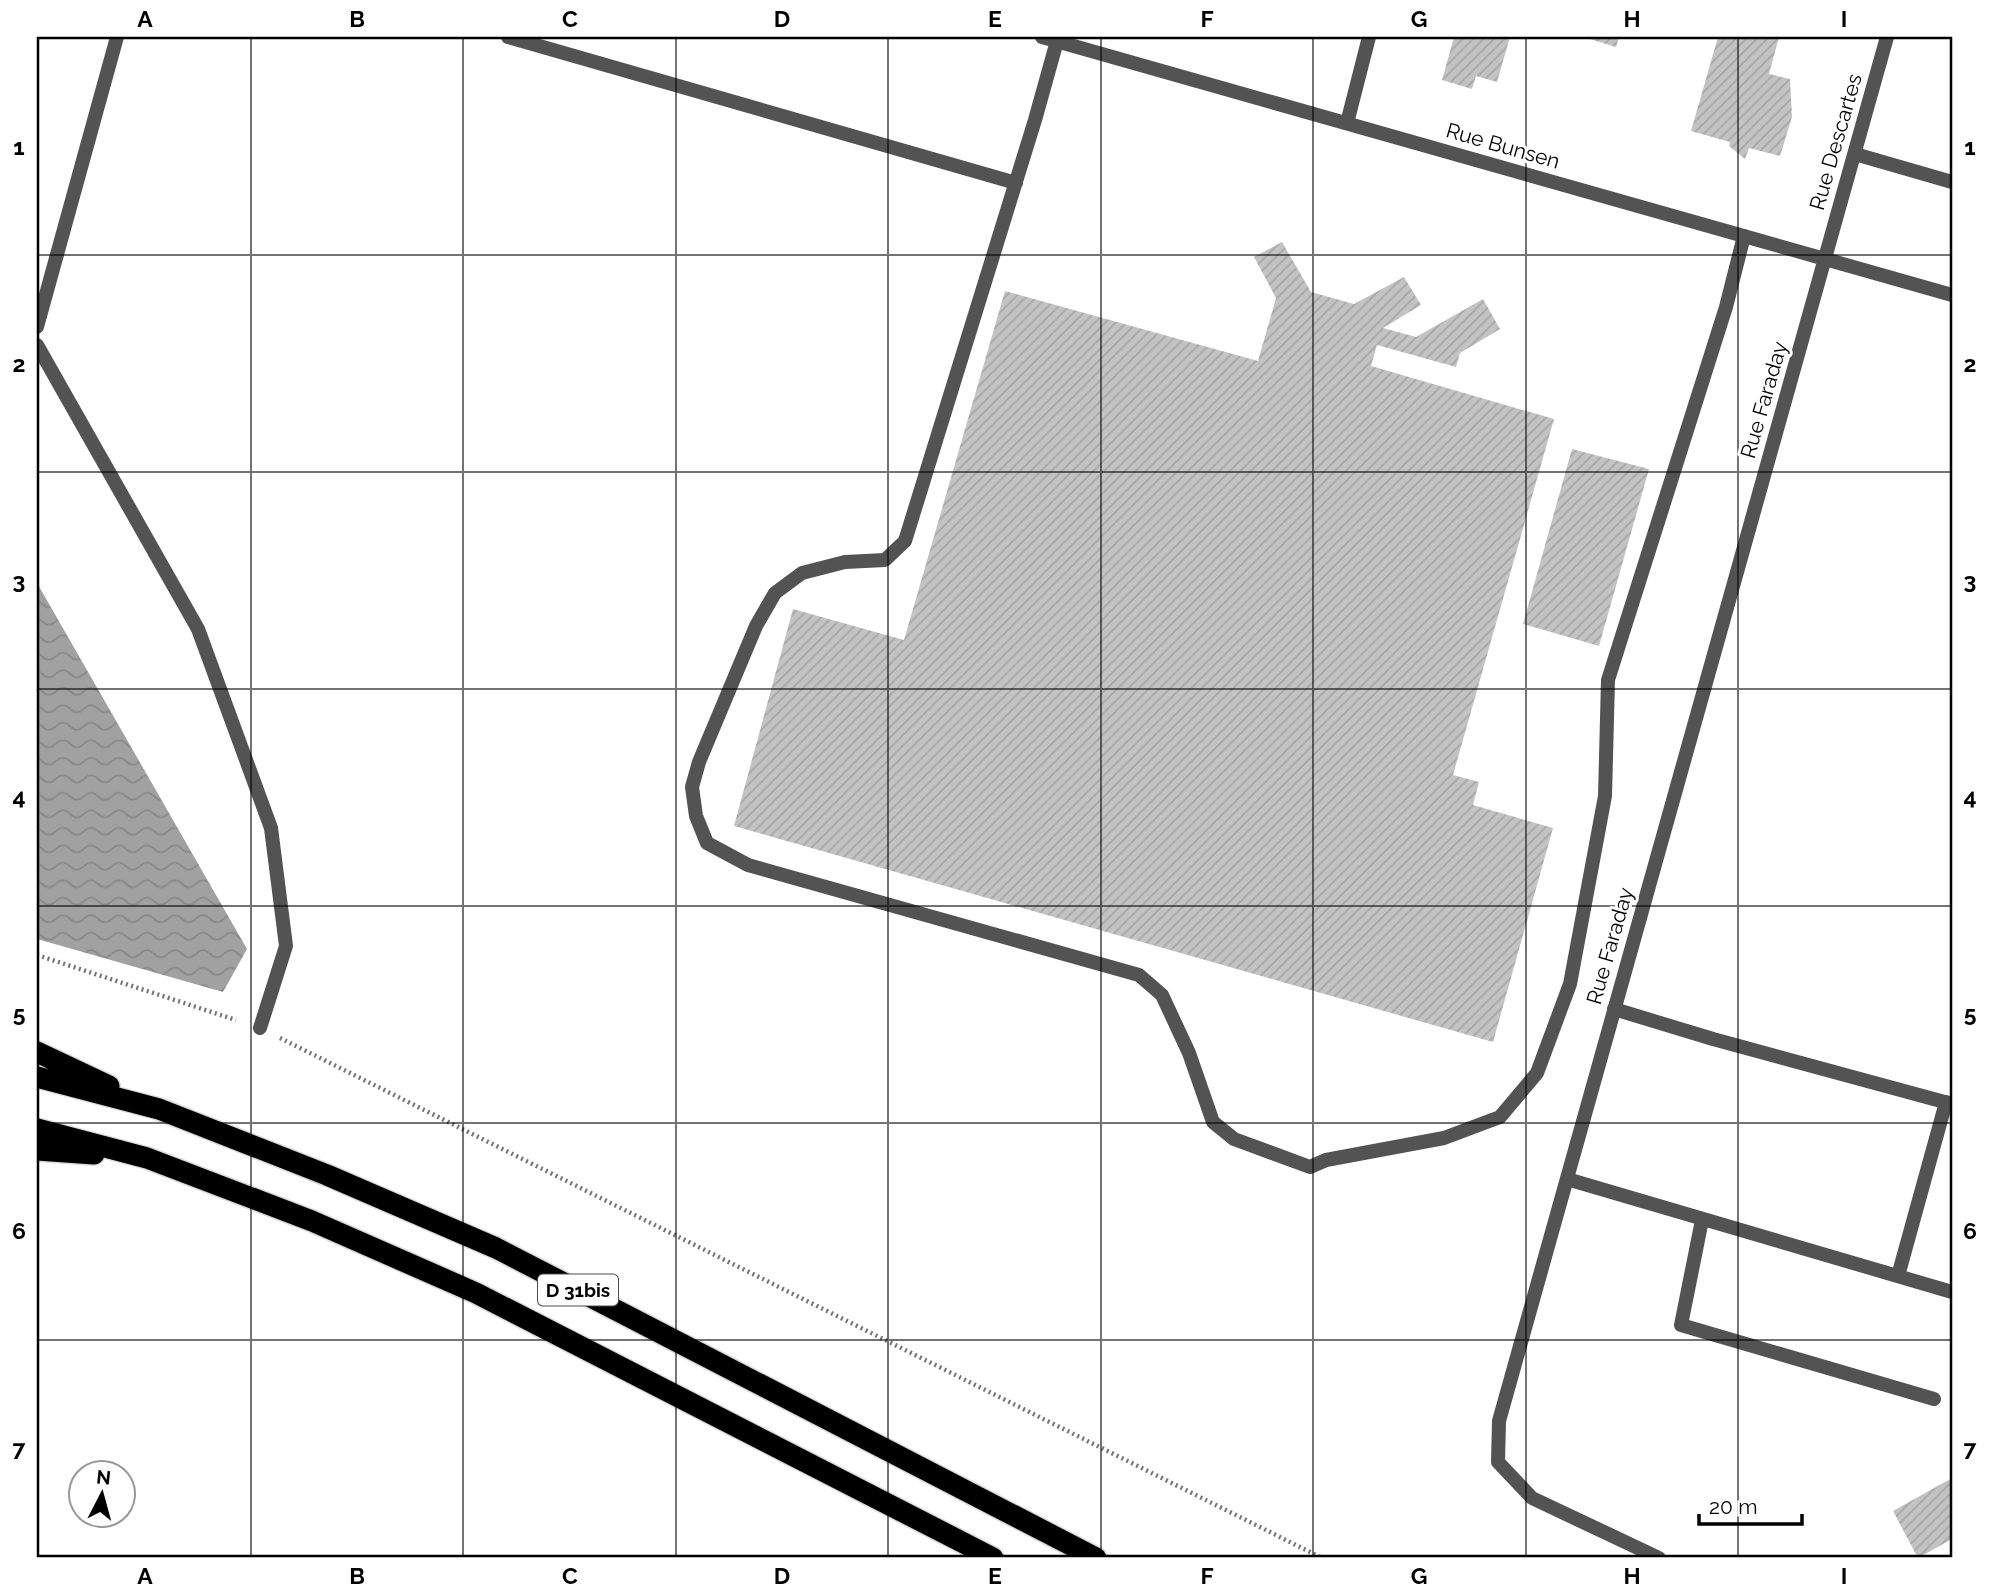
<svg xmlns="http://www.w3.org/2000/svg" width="1989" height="1595" font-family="Raleway,sans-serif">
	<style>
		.water { fill: url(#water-waves) }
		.building { fill: url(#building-hatch) }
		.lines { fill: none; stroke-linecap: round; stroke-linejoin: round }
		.highway-casing { stroke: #dbdbdb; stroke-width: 24 }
		.path { stroke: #757575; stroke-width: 4.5; stroke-dasharray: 2 3.5; stroke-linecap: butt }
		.lane { stroke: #535353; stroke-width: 14 }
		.street { stroke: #535353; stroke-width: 14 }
		.highway { stroke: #000; stroke-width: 21 }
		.grid { fill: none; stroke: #000; stroke-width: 2; stroke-opacity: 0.55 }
		.labels { text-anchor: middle; stroke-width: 6; stroke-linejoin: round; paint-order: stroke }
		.shield { fill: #fff; stroke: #4c4c4c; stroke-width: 2 }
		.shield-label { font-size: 19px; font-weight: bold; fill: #000 }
		.street-label { font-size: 21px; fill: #000; stroke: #fff }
		.neatline { fill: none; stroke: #000; stroke-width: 2.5 }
		.grid-label { font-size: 23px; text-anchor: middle; font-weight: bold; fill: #000 }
	</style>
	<defs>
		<pattern id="water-waves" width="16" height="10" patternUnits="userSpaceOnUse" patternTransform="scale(1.75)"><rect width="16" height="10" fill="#a1a1a1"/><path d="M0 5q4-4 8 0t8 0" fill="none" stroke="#898989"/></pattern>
		<pattern id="building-hatch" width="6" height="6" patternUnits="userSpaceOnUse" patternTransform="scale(1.75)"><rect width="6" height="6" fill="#c3c3c3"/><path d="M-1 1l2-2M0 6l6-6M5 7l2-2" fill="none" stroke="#a6a6a6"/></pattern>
	</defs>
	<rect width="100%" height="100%" fill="#fff"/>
	<path class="water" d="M37,583L247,949L223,992L37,939Z"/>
	<path class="building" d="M1454,37H1510L1497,82L1476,76L1472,89L1442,80Z
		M1583,37H1619L1616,47Z
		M1718,37H1779L1769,74L1790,79L1792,117L1780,156L1749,148L1745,159L1729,146L1730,142L1691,131Z
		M1282,242L1311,292L1354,304L1404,277L1421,305L1383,328L1416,337L1483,299L1500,329L1460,353L1456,367L1377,345L1371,366L1554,419L1453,775L1479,782L1473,805L1553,828L1493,1042L734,826L793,609L904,640L1005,291L1258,361L1276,298L1254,257Z
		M1572,449L1649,469L1599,646L1523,624Z
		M1952,1478V1539L1918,1558L1893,1511Z"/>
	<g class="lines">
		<g class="highway-casing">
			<path id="highway" d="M37,1052L109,1086
				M37,1077L159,1109L327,1175L496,1248L1096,1558
				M37,1129L147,1158L312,1221L476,1293L993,1558
				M37,1150L94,1154"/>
		</g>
		<path class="path" d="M37,955L236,1020
			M280,1038L1322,1558"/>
		<path class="lane" d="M508,37L1016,183
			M1057,41L1035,120L905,541L885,560L845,562L802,573L775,593L756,626L699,762L692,787L696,816L707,843L748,865L1139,975L1162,995L1189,1053L1213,1122L1234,1139L1310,1167L1326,1160L1444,1138L1500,1117L1537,1073L1570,984L1605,796L1608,680L1726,307L1744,236
			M1347,123L1369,37
			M1855,154L1952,182
			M37,327L117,37
			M1614,1009L1713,1039L1952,1104
			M1567,1179L1952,1292
			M1702,1220L1681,1325L1934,1399
			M1898,1276L1946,1102"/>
		<path class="street" d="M1042,37L1952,295
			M37,345L198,629L271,828L286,946L260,1028
			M1659,1558L1532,1498L1498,1462L1499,1421L1887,37"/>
		<use href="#highway" class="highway"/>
	</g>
	<path class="grid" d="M251,37V1558M463,37V1558M676,37V1558M888,37V1558M1101,37V1558M1313,37V1558M1526,37V1558M1738,37V1558M37,255H1952M37,472H1952M37,689H1952M37,906H1952M37,1123H1952M37,1340H1952"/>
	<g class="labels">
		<rect class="shield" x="538" y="1274.5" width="80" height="31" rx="5"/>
		<g class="shield-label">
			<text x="578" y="1297">D 31bis</text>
		</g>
		<g class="street-label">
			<text transform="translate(1836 142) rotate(-74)" y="7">Rue Descartes</text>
			<text transform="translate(1503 146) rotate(16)" y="7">Rue Bunsen</text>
			<text transform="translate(1764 400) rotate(-74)" y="7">Rue Faraday</text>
			<text transform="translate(1610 946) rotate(-74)" y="7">Rue Faraday</text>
		</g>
	</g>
	<rect width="1989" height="1595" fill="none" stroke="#ffffff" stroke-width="77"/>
	<g transform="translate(102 1494) rotate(6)"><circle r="33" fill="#ffffff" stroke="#999999" stroke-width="2"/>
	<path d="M0-5L12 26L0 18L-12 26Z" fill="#000000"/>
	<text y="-10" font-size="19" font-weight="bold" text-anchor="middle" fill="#000000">N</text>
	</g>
	<path d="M1699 1514v10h103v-10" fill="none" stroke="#000000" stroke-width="3.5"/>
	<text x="1709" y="1514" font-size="21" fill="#000000" stroke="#ffffff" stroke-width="5" paint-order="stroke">20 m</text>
	<rect x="38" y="38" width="1913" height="1518" class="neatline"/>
	<g class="grid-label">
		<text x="145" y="27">A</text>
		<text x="357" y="27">B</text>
		<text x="570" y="27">C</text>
		<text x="782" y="27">D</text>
		<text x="995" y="27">E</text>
		<text x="1207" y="27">F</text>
		<text x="1419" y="27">G</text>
		<text x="1632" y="27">H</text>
		<text x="1844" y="27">I</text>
		<text x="19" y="155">1</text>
		<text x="1970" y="155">1</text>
		<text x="19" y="372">2</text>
		<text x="1970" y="372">2</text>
		<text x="19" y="589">3</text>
		<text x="1970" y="589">3</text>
		<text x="19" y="805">4</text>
		<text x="1970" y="805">4</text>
		<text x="19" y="1022">5</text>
		<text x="1970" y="1022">5</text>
		<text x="19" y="1239">6</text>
		<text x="1970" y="1239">6</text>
		<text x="19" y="1456">7</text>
		<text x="1970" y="1456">7</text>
		<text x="145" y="1584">A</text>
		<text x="357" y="1584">B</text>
		<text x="570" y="1584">C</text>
		<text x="782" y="1584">D</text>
		<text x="995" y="1584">E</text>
		<text x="1207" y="1584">F</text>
		<text x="1419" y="1584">G</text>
		<text x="1632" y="1584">H</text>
		<text x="1844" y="1584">I</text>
	</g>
</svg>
